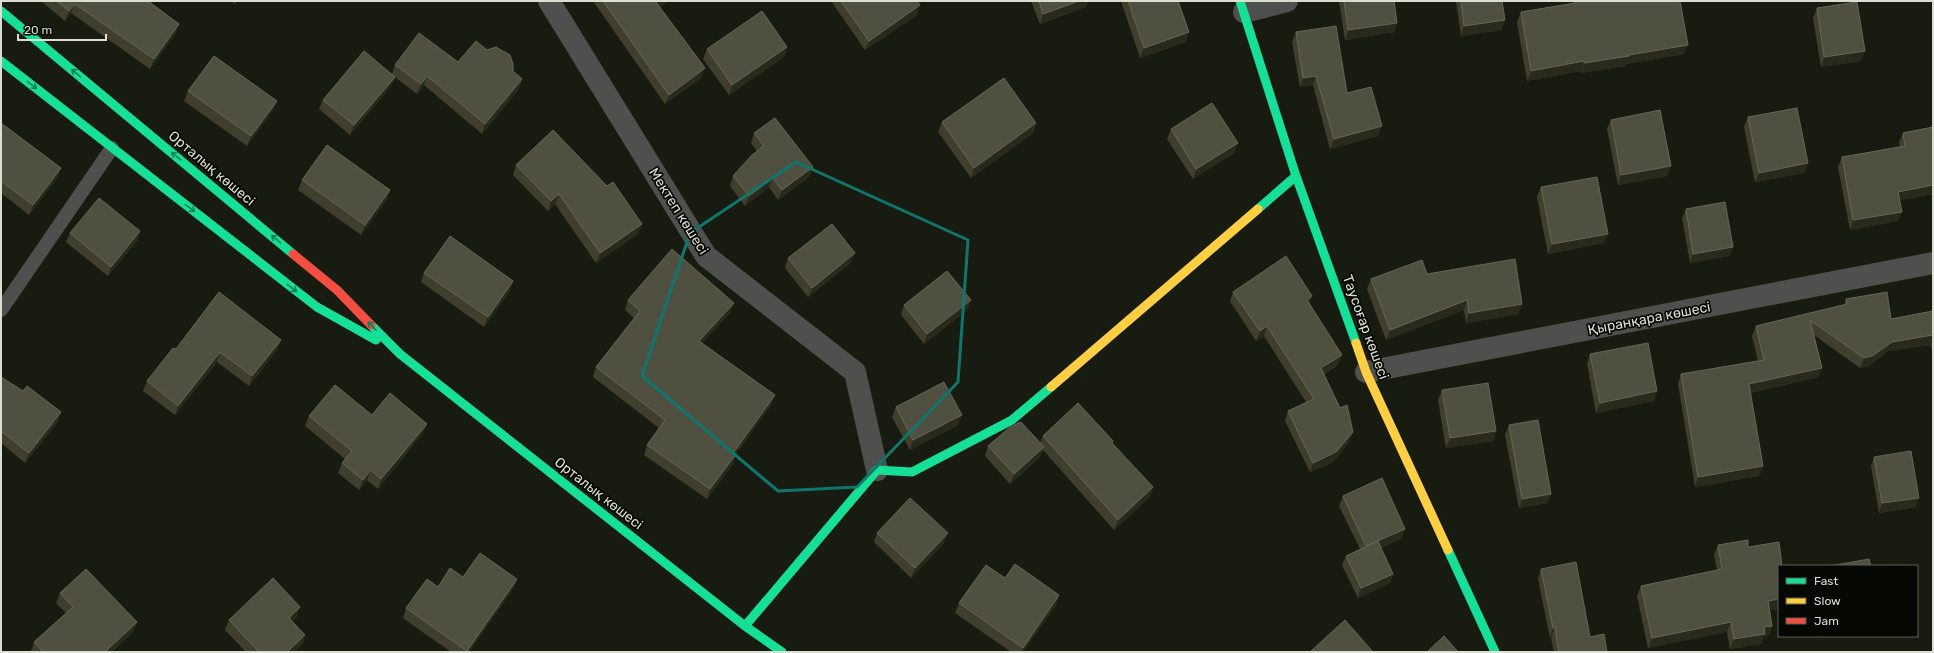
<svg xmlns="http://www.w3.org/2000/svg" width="1934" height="653" font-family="Rubik,sans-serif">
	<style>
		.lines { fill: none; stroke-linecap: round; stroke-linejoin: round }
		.lane { stroke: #4d504c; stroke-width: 14 }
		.street { stroke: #4d504c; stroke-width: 22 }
		.fast { stroke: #16e098; stroke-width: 9 }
		.slow { stroke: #ffcf43; stroke-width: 9 }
		.jam { stroke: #f24e42; stroke-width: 9 }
		.wall { fill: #403f2e }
		.shaded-wall { fill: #292a1b }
		.building { fill: #505040; stroke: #666756 }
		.oneway { stroke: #0f7f55 }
		.marked { fill: none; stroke: #0f766e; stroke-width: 3; stroke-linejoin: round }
		.labels { text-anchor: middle; stroke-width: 3.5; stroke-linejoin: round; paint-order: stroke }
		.street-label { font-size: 14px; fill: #dadfd1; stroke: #060903 }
	</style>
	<rect width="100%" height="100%" fill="#181c10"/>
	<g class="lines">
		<path class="lane" d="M1,310L112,148"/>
		<path class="street" d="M549,1L706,256L855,372L877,470
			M1244,12L1287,1
			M1366,372L1933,263"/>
		<path class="fast" d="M1240,1L1296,176L1356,343
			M1,11L293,254
			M1,61L317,307L376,340
			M1258,209L1296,176
			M371,325L400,354L745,626L782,652
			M1448,550L1495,652
			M745,626L877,470L912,472L1012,420L1051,387"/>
		<path class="slow" d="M1356,343L1366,372L1448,550
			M1051,387L1258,209"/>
		<path class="jam" d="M293,254L337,290L371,325"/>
	</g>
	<path class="wall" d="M41,1H148L176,33L150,69L71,13L65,21Z
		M231,1H237L235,4Z
		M593,1H668L659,7L701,78L665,104Z
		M831,1H917V15L865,50Z
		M1031,1H1088L1086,7L1040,24Z
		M1121,1H1178L1186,42L1140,58Z
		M1339,1H1394L1397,23L1394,32L1345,40Z
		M1456,1H1502L1505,20L1501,30L1461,36Z
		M1574,1H1680L1684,54L1626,64L1625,66L1581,73V71L1527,81L1517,22L1521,12L1573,4Z
		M1817,8L1861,61L1821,67L1813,18Z
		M1296,32L1347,93L1378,136L1330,149L1313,85L1300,87L1292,42Z
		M787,47L784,57L729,95L703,59L707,49Z
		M458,62L513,71L519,89L482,134L424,85L417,94L395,77L391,86L350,135L319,109L323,100L392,74L395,65Z
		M188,91L277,101L273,110L247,146L184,101Z
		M1748,117L1804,173L1755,182L1744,127Z
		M1611,120L1667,176L1618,185L1607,129Z
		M942,122L1036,123L1033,133L971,178L938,132Z
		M1,123L61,168L57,178L29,215L1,193Z
		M1933,127V194L1900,200L1898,221L1850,230L1838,167L1842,157L1900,147L1899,142L1903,133Z
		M1171,129L1238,143L1234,153L1193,179L1167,139Z
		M754,133L813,167L809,177L778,200L769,187L745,206L730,186L733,176L757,151L751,143Z
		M516,165L642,224L638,234L596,263L555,204L548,211L513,175Z
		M302,180L387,199L361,235L298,190Z
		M1541,187L1604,243L1548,254L1537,197Z
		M1686,209L1733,247L1729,256L1690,263L1682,218Z
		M140,231L137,241L108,276L66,242L70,233Z
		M788,258L851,263L808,297L785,268Z
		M424,273L513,281L510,291L484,327L421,282Z
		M1427,274L1522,304L1518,314L1466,323L1464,310L1386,340L1367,289L1371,279Z
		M1233,292L1312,296L1309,304L1338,365L1324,374L1349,442L1333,462L1310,472L1285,421L1288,411L1306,402L1264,336L1256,341L1230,301Z
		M1846,299L1891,319L1933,311V358L1931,345L1888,351L1869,366L1860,368L1814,335L1822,368L1818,377L1750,393L1763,466L1759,476L1695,487L1678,384L1681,374L1758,361L1752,336L1756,326L1844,305Z
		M628,300L734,303L730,313L702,343L771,405L736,454L733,464L707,499L644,455L647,445L659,428L593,377L596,367L634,318L625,310Z
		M904,305L967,310L924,344L901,315Z
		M281,340L277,350L249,386L217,362L175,415L143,391L147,381L176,349Z
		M1590,354L1654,401L1596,413L1587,364Z
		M1,377L58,422L25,463L1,443Z
		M1442,390L1496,431L1493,441L1446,448L1438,400Z
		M896,407L958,425L910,450L892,417Z
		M372,415L423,433L378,489L367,480L359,490L338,473L342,463L345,459L305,426L309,416Z
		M1509,425L1551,494L1547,503L1519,508L1505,435Z
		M1043,436L1112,443L1153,487L1150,497L1114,530L1043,450L1040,457L1010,484L985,456L988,446L1040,443Z
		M1874,457L1919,498L1916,507L1879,513L1871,466Z
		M1343,496L1405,529L1401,539L1381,548L1393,574L1390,583L1358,598L1342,565L1346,556L1360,549L1339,506Z
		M877,533L944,543L911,578L874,542Z
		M1718,545L1748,547L1779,566V609L1770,610L1772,626L1769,635L1764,636L1761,644L1730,649L1727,632L1648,648L1637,596L1641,586L1717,570L1714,555Z
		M1541,569L1590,637L1607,652H1554L1551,638H1550L1538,579Z
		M463,577L517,579L513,589L469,652H451L403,618L406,608L438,587Z
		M1005,578L1059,595L1056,605L1023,652H1011L955,613L959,603Z
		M60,593L137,622L133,632L112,652H31L34,642L66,613L56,603Z
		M297,617L292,621L305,635L302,645L294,652H246L225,630L229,620Z"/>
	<path class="shaded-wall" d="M657,1H668L652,12L656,2Z
		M1079,1H1088L1086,7L1040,24L1043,14Z
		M75,4L71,13L65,21L69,11Z
		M920,5L917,15L865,50L869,41Z
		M1505,20L1501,30L1461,36L1464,26Z
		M1397,23L1394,32L1345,40L1348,30Z
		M179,24L176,33L150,69L154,59Z
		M1189,32L1186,42L1140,58L1144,48Z
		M1688,45L1684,54L1626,64L1625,66L1581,73L1584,63Z
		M787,47L784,57L729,95L732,85Z
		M1865,51L1861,61L1821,67L1824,57Z
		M1584,61L1581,71L1527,81L1531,71Z
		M705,68L701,78L665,104L669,95Z
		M427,76L424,85L417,94L421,84Z
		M1316,76L1313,85L1300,87L1303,78Z
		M395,77L391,86L350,135L354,125Z
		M522,79L519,89L482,134L485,124Z
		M277,101L273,110L247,146L251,136Z
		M1036,123L1033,133L971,178L974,168Z
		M1382,126L1378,136L1330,149L1334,139Z
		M1238,143L1234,153L1193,179L1196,169Z
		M1808,163L1804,173L1755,182L1759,173Z
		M1671,166L1667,176L1618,185L1621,175Z
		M813,167L809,177L778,200L782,190Z
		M61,168L57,178L29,215L33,205Z
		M773,178L769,187L745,206L749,196Z
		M1933,185V194L1895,201L1898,192Z
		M390,190L387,199L361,235L365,225Z
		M559,194L555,204L548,211L551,201Z
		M1902,212L1898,221L1850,230L1853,220Z
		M642,224L638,234L596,263L600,253Z
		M140,231L137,241L108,276L111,267Z
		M1608,234L1604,243L1548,254L1552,244Z
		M1733,247L1729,256L1690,263L1693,254Z
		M855,253L851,263L808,297L812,288Z
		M513,281L510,291L484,327L488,317Z
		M1312,296L1309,306L1307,300Z
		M971,300L967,310L924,344L927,334Z
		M1467,300L1464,310L1386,340L1390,330Z
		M734,303L730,313L695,350L699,341Z
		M1522,304L1518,314L1466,323L1469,313Z
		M1267,326L1264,336L1256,341L1260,331Z
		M1933,335V338L1931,345L1888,351L1869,366L1860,368L1864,358L1892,342Z
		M281,340L277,350L249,386L252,376Z
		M220,352L217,362L175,415L178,406Z
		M1342,355L1338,365L1317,377L1321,368Z
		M1822,368L1818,377L1745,394L1749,384Z
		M1657,391L1654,401L1596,413L1600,403Z
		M775,395L771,405L730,462L734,452Z
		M61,412L58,422L25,463L29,453Z
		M962,415L958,425L910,450L913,440Z
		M427,424L423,433L378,489L381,479Z
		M1496,431L1493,441L1446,448L1450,438Z
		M1353,432L1349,442L1333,462L1310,472L1313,463Z
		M1044,447L1040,457L1010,484L1014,474Z
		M736,454L733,464L707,499L710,489Z
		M1763,466L1759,476L1695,487L1698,477Z
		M371,470L367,480L359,490L363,480Z
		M1153,487L1150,497L1114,530L1118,520Z
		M1551,494L1547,503L1519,508L1522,499Z
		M1919,498L1916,507L1879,513L1882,503Z
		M1405,529L1401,539L1363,556L1366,546Z
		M948,533L944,543L911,578L915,568Z
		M1393,574L1390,583L1358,598L1361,588Z
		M517,579L513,589L469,652H466Z
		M1059,595L1056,605L1023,652H1021L1023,648Z
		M1779,599V609L1765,611L1768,601Z
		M300,607L297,617L285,628L289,618Z
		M137,622L133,632L112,652H105Z
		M1731,622L1727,632L1648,648L1652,638Z
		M1772,626L1769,635L1764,636L1761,644L1730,649L1734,639L1764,627Z
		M1553,628H1555L1551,638H1550Z
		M305,635L302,645L294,652H287Z
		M1816,636H1829L1816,638Z"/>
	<path class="building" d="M57,1H148L179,24L154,59L75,4L69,11Z
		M603,1H657L656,2L705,68L669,95Z
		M841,1H917L920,5L869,41Z
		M1039,1H1079L1043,14Z
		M1128,1H1178L1189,32L1144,48Z
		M1344,1H1394L1397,23L1348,30Z
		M1461,1H1502L1505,20L1464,26Z
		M1575,1H1680L1688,45L1629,55V56L1584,63V61L1531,71L1521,12L1575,3Z
		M1857,2L1865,51L1824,57L1817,8Z
		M762,11L787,47L732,85L707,49Z
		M1336,26L1347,93L1371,87L1382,126L1334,139L1316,76L1303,78L1296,32Z
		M419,33L458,62L476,41L487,50L496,47L510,55L513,64V71L522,79L485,124L427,76L421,84L395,65Z
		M364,51L395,77L354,125L323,100Z
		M214,56L277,101L251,136L188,91Z
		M1004,78L1036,123L974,168L942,122Z
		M1212,103L1238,143L1196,169L1171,129Z
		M1797,108L1808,163L1759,173L1748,117Z
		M1660,110L1671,166L1621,175L1611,120Z
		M775,118L813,167L782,190L773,178L749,196L733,176L752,155L764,146L754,133Z
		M1,123L61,168L33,205L1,181Z
		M1933,127V185L1898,192L1902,212L1853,220L1842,157L1905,146L1903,133Z
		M553,130L607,186L613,182L642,224L600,253L559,194L551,201L516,165Z
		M327,145L390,190L365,225L302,180Z
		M1597,177L1608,234L1552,244L1541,187Z
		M99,198L140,231L111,267L70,233Z
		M1725,202L1733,247L1693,254L1686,209Z
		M832,224L855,253L812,288L788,258Z
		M450,236L513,281L488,317L424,273Z
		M672,249L734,303L699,341L775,395L734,452L736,454L710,489L647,445L665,420L596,367L640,311L628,300Z
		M1286,256L1312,296L1307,300L1342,355L1321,368L1340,408L1347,405L1353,432L1336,452L1313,463L1288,411L1314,399L1267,326L1260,331L1233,292Z
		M1515,259L1522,304L1469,313L1467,300L1390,330L1371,279L1422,260L1427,274Z
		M947,271L971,300L927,334L904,305Z
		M219,292L281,340L252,376L220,352L178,406L147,381L173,348L176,349Z
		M1887,292L1891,319L1933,311V335L1892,342L1872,356L1864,358L1810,320L1822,368L1749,384L1763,466L1698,477L1681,374L1764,360L1756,326L1847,304L1846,299Z
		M1648,343L1657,391L1600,403L1590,354Z
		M1,377L23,391L27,386L61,412L29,453L1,431Z
		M944,382L962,415L913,440L896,407Z
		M1488,383L1496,431L1450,438L1442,390Z
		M335,385L372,415L390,393L427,424L381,479L371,470L363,480L342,463L352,451L309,416Z
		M1078,403L1113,441L1112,443L1153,487L1118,520L1043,436Z
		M1538,420L1551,494L1522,499L1509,425Z
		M1021,422L1044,447L1014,474L988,446L1010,427Z
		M1911,451L1919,498L1882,503L1874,457Z
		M1382,478L1405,529L1366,546L1343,496Z
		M910,498L948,533L915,568L877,533Z
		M1748,540V547L1779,542L1782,566H1779V599L1768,601L1772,626L1764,627L1765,634L1734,639L1731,622L1652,638L1641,586L1722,569L1718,545Z
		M1378,541L1393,574L1361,588L1346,556Z
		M480,553L517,579L467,651L406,608L427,579L438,587L450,568L463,577Z
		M1869,559L1871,566H1830Z
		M1576,562L1590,637L1604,634L1607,652H1559L1555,628H1553L1541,569Z
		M1015,564L1059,595L1023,648L959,603L986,565L1005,578Z
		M86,569L137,622L105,652H43L34,642L73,607L60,593Z
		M273,578L300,607L289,618L305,635L287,652H259L229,620Z
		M1345,620L1373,652H1310Z
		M1444,636L1458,652H1427Z"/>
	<defs><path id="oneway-shaft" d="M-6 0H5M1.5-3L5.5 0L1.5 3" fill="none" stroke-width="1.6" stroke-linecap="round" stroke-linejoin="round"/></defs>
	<g class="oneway">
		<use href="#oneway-shaft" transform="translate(76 73) rotate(-140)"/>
		<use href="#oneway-shaft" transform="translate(32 85) rotate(38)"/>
		<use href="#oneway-shaft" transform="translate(176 156) rotate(-140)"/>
		<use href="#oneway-shaft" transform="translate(190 208) rotate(38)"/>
		<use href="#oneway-shaft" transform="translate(276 239) rotate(-140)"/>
		<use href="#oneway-shaft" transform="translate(292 288) rotate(38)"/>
		<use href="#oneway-shaft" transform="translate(372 326) rotate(-134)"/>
	</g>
	<path class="marked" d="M796,162L968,240L958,382L857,487L778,491L642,376L690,233Z"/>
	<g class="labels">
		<g class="street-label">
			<text transform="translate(212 168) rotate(40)" y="5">Орталық көшесі</text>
			<text transform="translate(679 211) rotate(58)" y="5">Мектеп көшесі</text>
			<text transform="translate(1649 318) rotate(-11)" y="5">Қыранқара көшесі</text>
			<text transform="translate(1366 327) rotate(70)" y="5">Тауcоғар көшесі</text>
			<text transform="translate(599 493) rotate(38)" y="5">Орталық көшесі</text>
		</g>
	</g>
	<rect width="1934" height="653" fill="none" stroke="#dadfd1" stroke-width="4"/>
	<rect x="1778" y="565" width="140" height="72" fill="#060903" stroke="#5b5f55"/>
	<rect x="1786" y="578" width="20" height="6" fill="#16e098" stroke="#5b5f55"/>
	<text x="1814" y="585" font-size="12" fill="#dadfd1">Fast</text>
	<rect x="1786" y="598" width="20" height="6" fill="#ffcf43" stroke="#5b5f55"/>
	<text x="1814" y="605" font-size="12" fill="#dadfd1">Slow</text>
	<rect x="1786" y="618" width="20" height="6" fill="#f24e42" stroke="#5b5f55"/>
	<text x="1814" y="625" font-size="12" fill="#dadfd1">Jam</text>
	<path d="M18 34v6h88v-6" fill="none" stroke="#dadfd1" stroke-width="2"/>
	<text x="24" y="34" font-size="12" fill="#dadfd1" stroke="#060903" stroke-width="3" paint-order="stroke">20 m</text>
</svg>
